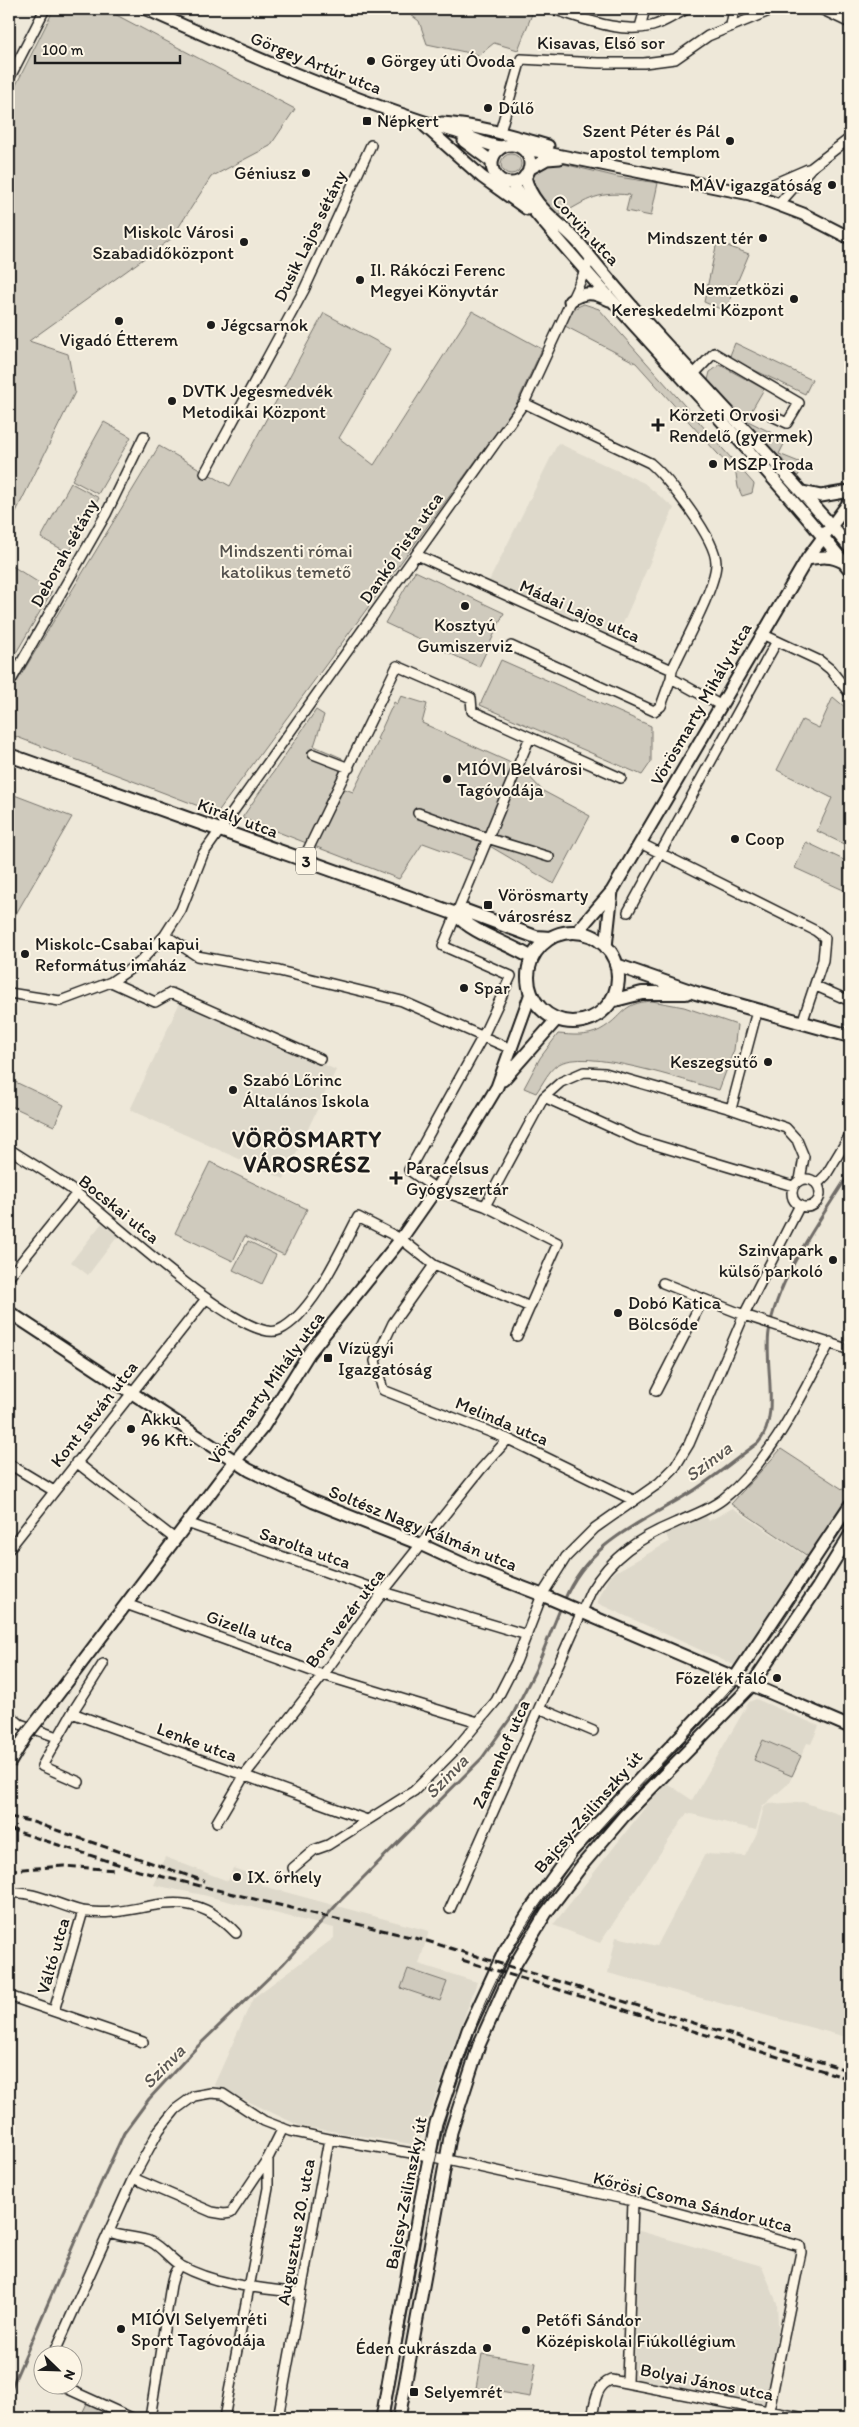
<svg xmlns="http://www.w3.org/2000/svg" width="859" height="2427" font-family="Itim,sans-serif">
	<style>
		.built { fill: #ded9cb }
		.green { fill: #cfcabd; stroke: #76736c }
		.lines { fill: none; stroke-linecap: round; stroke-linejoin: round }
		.stream { stroke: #6f6c67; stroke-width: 3 }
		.street-casing { stroke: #1c1c1c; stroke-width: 12 }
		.secondary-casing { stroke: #1c1c1c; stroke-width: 15 }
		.primary-casing { stroke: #1c1c1c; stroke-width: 16 }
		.street { stroke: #fcf5e5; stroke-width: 9 }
		.secondary { stroke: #fcf5e5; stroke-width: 11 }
		.primary { stroke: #fcf5e5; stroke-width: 12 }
		.tram { stroke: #1c1c1c; stroke-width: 1 }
		.rail { stroke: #1c1c1c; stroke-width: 3; stroke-dasharray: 8 4; stroke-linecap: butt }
		.secondary-bridge-casing { stroke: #1c1c1c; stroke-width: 15; stroke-linecap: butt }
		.secondary-bridge { stroke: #fcf5e5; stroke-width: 11 }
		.poi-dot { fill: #1c1c1c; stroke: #fcf5e5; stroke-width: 2 }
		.labels { text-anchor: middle; stroke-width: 4; stroke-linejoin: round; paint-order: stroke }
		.shield { fill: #fcf5e5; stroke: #5f5d58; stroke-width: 1 }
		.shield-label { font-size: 16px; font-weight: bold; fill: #1c1c1c }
		.street-label { font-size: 18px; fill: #1c1c1c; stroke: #fcf5e5 }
		.poi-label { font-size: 18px; fill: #1c1c1c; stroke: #fcf5e5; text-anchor: start }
		.park-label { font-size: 18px; fill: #52504c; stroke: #fcf5e5 }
		.water-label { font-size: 19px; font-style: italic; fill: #5b5854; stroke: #fcf5e5 }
		.district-label { font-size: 22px; font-weight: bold; letter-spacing: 1px; fill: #1c1c1c; stroke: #fcf5e5 }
	</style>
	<rect width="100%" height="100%" fill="#eee8d9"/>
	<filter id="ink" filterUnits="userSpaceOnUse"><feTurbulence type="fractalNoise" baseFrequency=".02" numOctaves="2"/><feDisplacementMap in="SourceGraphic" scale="10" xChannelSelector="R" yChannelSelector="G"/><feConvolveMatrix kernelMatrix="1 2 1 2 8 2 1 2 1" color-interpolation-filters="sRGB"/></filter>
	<g filter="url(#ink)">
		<path class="built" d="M558,443L644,483L674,508L616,639L487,585Z
			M181,1000L336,1070L284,1179L130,1110Z
			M102,1223L118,1236L88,1275L71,1262Z
			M733,1508L811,1560L738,1667L597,1603L608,1579L615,1572L669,1542L666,1534L704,1513L709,1521Z
			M756,1699L819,1726L811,1744L807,1743L789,1783L762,1807L756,1830L687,1813L600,1943L553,1925L665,1782L692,1800L749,1702Z
			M803,1802L850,1818V2038L608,1973L616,1937L657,1946L705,1854L745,1856L757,1833L764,1807L768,1804Z
			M165,1857L228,1881L233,1868L261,1878L263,1886L429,1931L419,1964L477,1982L418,2145L300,2126L214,2085L253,1998L334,1938V1928L203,1895L154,1885L159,1874L216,1888L160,1870Z
			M636,2230L762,2266L777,2303L779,2346L766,2406L634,2381Z"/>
		<path class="green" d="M54,9H105L295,109L270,146L211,177L171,239L29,341L68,354L75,392L9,526V99Z
			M403,9H534L518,50L494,43L479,55L427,44L419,21Z
			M501 164a10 10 0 1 1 20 0a10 10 0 1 1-20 0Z
			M551,161L618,177L658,183L651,216L626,211L630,195C593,191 586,202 556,217C540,201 528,195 533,170Z
			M717,242L749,254L725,311L704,302Z
			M584,304L599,309L754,484L752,493L742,496L738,487L736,474L636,363L565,326C567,314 573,308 584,304Z
			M472,311L542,349L515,407L217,813L9,734V695L159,446L230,486L324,313L391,349L339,438L374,465Z
			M735,343L812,380L805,394L729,358Z
			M720,365L764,389L746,420L786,440L779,454L804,464L798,476L789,471L707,384L710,372Z
			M104,422L131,437L98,494L72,480Z
			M71,483L99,498L69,553L41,538Z
			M9,564L52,591L9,665Z
			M415,571L504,613L479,667L385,623Z
			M501,660L651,726V762L642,775L480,705Z
			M401,696L427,704L422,723L520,767L543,791L590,816L554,884L488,845L475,862L423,843L399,879L242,818L316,710L324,715L314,746L342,758L337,786L353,792L379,740L377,739L394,702L397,704Z
			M833,697L846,708L850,715V847L817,831L832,798L777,770L802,720L819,728Z
			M9,793L72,817L9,926Z
			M806,842L850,863V893L795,868Z
			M652,1001L684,1007L737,1025L734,1050L719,1090C685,1081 585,1046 557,1065C549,1070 542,1085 536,1093L524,1088L540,1058L558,1034C572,1035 587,1037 600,1030C624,1017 620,1003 652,1001Z
			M9,1079L64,1105L54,1126L9,1105Z
			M210,1162L307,1209L284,1255L245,1236L233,1261L175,1233Z
			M248,1241L276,1255L262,1284L233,1270Z
			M781,1449L850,1494V1498L812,1559L731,1504Z
			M763,1740L801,1756L792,1776L754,1760Z
			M408,1969L447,1982L440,2001L401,1988Z
			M482,2354L536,2363L530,2397L476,2388Z
			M87,2403L114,2415L113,2418H80Z"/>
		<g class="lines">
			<path class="stream" d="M564,1601C589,1539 645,1522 696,1489C717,1475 737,1458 758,1443C781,1417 764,1365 769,1332C777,1277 822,1218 850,1172
				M9,2393L85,2218L124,2133L149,2099L196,2048L283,1964L340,1901L482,1758L512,1716L535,1671L561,1607"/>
			<g class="street-casing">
				<path id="street" d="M552,9C583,18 618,34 652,26C664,23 676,14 687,9
					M821,9L848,22
					M731,25L734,9
					M640,27L645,9
					M9,79L45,9
					M500,132L521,59L598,63H644L675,59L708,36L774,9
					M750,194L808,169
					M779,204L811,168L850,138
					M694,374L714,353L799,403L787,423L772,416
					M524,403L650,463C668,478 717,540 716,564C715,589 683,645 672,670L671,678L720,705
					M205,473L304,290L371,145
					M417,555L672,670
					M762,634L820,661L830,669L850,694
					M511,646L654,711L661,706L671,678
					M9,684L106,514L144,436
					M313,754L349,768
					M418,813L487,838L549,857
					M640,843L816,931L825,938L823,960L802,1023
					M303,860L397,666L471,698L472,711L621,778
					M628,912L777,641
					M165,935L197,956L279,971L402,1001L511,1049
					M111,982L155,1002L171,993L320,1059
					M816,986L850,1001
					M9,993L60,1001L111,982L139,963L165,935L181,910L203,854L524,403L591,258
					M544,1097L639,1140L793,1186
					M731,1109L757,1011
					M9,1149C32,1164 57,1178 79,1195C109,1218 246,1346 279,1330C313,1314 341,1249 358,1217L401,1239L434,1265L530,1307
					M792 1193a14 14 0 1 1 28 0a14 14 0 1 1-28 0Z
					M817,1184L826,1175L850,1135
					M485,1206L544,1097L561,1082L584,1072L605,1073L731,1109L786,1128L797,1140L804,1157L800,1180
					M434,1265L393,1323L375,1361L383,1390L508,1439L633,1500
					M9,1277L77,1193
					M663,1283L744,1315L850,1350
					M517,1336L558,1243L485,1206L436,1189L409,1170L483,1036L511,976L443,946L530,737
					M656,1391L703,1299
					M76,1462L175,1539
					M9,1464L54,1491
					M187,1523L383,1592L527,1635
					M9,1549L205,1300
					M126,1604L323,1675L478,1722
					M103,1664L72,1713L367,1820
					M539,1708L593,1731
					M72,1713L42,1766L79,1782
					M9,1715L20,1724L57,1737
					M217,1822L244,1776L323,1675L383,1592L481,1469L508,1439
					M293,1868L314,1850L328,1845L414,1791L455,1750L496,1701L516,1662L542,1595L566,1557L595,1528L659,1483L675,1467L689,1444L744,1315L800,1205
					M9,1893C33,1890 59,1906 82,1911C141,1921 183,1876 236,1933
					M450,1909L591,1591C612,1556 639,1538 675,1523C691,1516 709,1510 723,1499C774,1458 800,1398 830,1342
					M9,1996L143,2042
					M54,2011L83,1911
					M133,2178L212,2212L224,2214L231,2213L268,2158L283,2128
					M110,2232C123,2238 139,2236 151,2242C163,2248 170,2260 181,2266C218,2286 261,2288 301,2293
					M54,2354L133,2178L159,2130L176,2109L194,2096L211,2093L223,2094L264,2121L290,2131L329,2139L429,2156L633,2201L800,2246L801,2252L769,2410
					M627,2382L633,2201
					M57,2384L132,2418
					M150,2418L171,2285L174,2274L179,2265
					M224,2418L268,2188V2158
					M278,2418L329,2139
					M592,2418C595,2404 595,2386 611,2380L804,2418"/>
			</g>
			<g class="secondary-casing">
				<path id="secondary" d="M146,9C247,54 347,99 453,131C471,136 485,146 503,147
					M442,123C478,125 513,136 548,146
					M425,126L482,177L527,209
					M464,141L492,162
					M492 164a19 19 0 1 1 38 0a19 19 0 1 1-38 0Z
					M522,148L750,194L803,214L850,238
					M529,169L547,159L560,158
					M525,176C531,208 564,224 583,248C667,353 765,445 850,548
					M511,183C619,316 743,436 850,570
					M570,301C584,291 594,292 609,300
					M803,492L821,496L850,491
					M807,559C820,557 831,555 843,562
					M577,932L612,891L807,559L850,501
					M606,947L612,891
					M503,1080L557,1019
					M9,1312L249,1470L314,1502L422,1545L472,1568L542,1595L850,1727
					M52,1702L223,1476L263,1427L309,1353L401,1239L436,1189L497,1087L531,993
					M382,2418L420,2204L436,2123L468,2030L504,1952L534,1904L572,1851L734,1679L850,1505
					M399,2418L451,2132L479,2045L516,1963L546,1913L583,1864L624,1816L751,1686L818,1587L850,1535"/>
			</g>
			<g class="primary-casing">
				<path id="primary" d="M9,755L456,914C473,934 509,943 532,958
					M456,914L466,911L536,937L550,938
					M528 977a45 45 0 1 1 90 0a45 45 0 1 1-90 0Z
					M616,965L696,993L850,1036
					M611,1001L642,993H686"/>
			</g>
			<use href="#street" class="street"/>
			<use href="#secondary" class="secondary"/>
			<use href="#primary" class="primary"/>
			<path class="tram" d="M388,2418C419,2258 432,2090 514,1946C571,1844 661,1770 736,1683C778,1634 815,1569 850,1514"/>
			<path class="rail" d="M9,1817L30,1821L204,1881
				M9,1829L139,1871L427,1941L850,2071
				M9,1870L64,1866L116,1870
				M462,1960L850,2079"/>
			<g class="secondary-bridge-casing">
				<path id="secondary-bridge" d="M9,1764L27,1734L52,1702"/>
			</g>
			<use href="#secondary-bridge" class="secondary-bridge"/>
		</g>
	</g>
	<g class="poi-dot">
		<circle cx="371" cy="61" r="5"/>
		<circle cx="488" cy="108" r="5"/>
		<rect x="362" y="116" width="10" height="10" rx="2.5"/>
		<circle cx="730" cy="141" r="5"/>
		<circle cx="306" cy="173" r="5"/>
		<circle cx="832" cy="185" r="5"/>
		<circle cx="763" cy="238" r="5"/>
		<circle cx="244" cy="242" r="5"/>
		<circle cx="360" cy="280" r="5"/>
		<circle cx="794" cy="299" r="5"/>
		<circle cx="119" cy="321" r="5"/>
		<circle cx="211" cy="325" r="5"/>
		<circle cx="172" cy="401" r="5"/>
		<path d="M655.5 417.5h5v5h5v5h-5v5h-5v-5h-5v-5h5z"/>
		<circle cx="713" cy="464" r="5"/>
		<circle cx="465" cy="606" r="5"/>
		<circle cx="447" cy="779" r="5"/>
		<circle cx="735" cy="839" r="5"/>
		<rect x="483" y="900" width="10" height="10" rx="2.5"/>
		<circle cx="25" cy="954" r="5"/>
		<circle cx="464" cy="988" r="5"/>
		<circle cx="768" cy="1062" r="5"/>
		<circle cx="233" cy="1090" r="5"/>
		<path d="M393.5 1170.5h5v5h5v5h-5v5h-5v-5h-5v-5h5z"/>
		<circle cx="833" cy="1260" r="5"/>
		<circle cx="618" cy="1313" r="5"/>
		<rect x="323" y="1353" width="10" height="10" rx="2.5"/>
		<circle cx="131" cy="1429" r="5"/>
		<circle cx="777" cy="1678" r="5"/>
		<circle cx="237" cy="1877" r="5"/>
		<circle cx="121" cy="2329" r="5"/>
		<circle cx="526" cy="2330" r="5"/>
		<circle cx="487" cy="2348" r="5"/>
		<rect x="409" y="2387" width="10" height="10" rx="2.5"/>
	</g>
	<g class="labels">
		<rect class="shield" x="296" y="847.5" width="20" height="27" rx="4"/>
		<g class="shield-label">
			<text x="306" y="867">3</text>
		</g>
		<g class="street-label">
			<text x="601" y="49">Kisavas, Első sor</text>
			<text transform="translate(316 63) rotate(22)" y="6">Görgey Artúr utca</text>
			<text transform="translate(586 230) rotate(47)" y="6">Corvin utca</text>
			<text transform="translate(310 236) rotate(-64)" y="6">Dusik Lajos sétány</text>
			<text transform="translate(401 548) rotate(-55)" y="6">Dankó Pista utca</text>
			<text transform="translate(64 553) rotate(-61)" y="6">Deborah sétány</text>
			<text transform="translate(580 611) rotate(24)" y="6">Mádai Lajos utca</text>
			<text transform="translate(701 704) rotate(-60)" y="6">Vörösmarty Mihály utca</text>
			<text transform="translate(238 818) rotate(20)" y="6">Király utca</text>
			<text transform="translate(119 1209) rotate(39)" y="6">Bocskai utca</text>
			<text transform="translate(266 1388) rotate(-54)" y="6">Vörösmarty Mihály utca</text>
			<text transform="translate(94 1414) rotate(-52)" y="6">Kont István utca</text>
			<text transform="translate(502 1421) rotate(23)" y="6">Melinda utca</text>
			<text transform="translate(423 1528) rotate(22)" y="6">Soltész Nagy Kálmán utca</text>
			<text transform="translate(305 1548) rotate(19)" y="6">Sarolta utca</text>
			<text transform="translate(345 1618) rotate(-53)" y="6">Bors vezér utca</text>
			<text transform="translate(250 1631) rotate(20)" y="6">Gizella utca</text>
			<text transform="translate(197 1742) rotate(20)" y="6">Lenke utca</text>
			<text transform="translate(501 1754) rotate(-66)" y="6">Zamenhof utca</text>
			<text transform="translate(588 1812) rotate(-49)" y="6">Bajcsy-Zsilinszky út</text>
			<text transform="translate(53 1956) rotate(-74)" y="6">Váltó utca</text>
			<text transform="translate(406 2193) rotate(-79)" y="6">Bajcsy-Zsilinszky út</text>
			<text transform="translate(693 2202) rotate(14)" y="6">Kőrösi Csoma Sándor utca</text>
			<text transform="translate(296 2232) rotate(-80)" y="6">Augusztus 20. utca</text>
			<text transform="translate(707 2382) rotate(11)" y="6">Bolyai János utca</text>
		</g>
		<g class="poi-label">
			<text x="381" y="67">Görgey úti Óvoda</text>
			<text x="498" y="114">Dűlő</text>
			<text x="377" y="127">Népkert</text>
			<text x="720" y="137" text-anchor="end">Szent Péter és Pál<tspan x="720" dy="21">apostol templom</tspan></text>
			<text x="296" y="179" text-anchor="end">Géniusz</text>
			<text x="822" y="191" text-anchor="end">MÁV igazgatóság</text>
			<text x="234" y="238" text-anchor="end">Miskolc Városi<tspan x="234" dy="21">Szabadidőközpont</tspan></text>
			<text x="753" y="244" text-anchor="end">Mindszent tér</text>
			<text x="370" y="276">II. Rákóczi Ferenc<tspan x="370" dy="21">Megyei Könyvtár</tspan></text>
			<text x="784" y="295" text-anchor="end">Nemzetközi<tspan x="784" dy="21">Kereskedelmi Központ</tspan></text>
			<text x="221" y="331">Jégcsarnok</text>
			<text x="119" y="346" text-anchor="middle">Vigadó Étterem</text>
			<text x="182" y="397">DVTK Jegesmedvék<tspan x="182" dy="21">Metodikai Központ</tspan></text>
			<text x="669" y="421">Körzeti Orvosi<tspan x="669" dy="21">Rendelő (gyermek)</tspan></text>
			<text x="723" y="470">MSZP Iroda</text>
			<text x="465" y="631" text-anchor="middle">Kosztyú<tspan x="465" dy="21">Gumiszerviz</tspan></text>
			<text x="457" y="775">MIÓVI Belvárosi<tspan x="457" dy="21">Tagóvodája</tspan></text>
			<text x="745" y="845">Coop</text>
			<text x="498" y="901">Vörösmarty<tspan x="498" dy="21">városrész</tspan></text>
			<text x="35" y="950">Miskolc-Csabai kapui<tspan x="35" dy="21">Református imaház</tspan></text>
			<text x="474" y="994">Spar</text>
			<text x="758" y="1068" text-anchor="end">Keszegsütő</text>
			<text x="243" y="1086">Szabó Lőrinc<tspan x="243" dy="21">Általános Iskola</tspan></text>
			<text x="406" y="1174">Paracelsus<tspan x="406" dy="21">Gyógyszertár</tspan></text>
			<text x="823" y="1256" text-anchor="end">Szinvapark<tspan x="823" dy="21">külső parkoló</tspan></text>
			<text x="628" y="1309">Dobó Katica<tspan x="628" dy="21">Bölcsőde</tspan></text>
			<text x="338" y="1354">Vízügyi<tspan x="338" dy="21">Igazgatóság</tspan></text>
			<text x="141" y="1425">Akku<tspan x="141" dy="21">96 Kft.</tspan></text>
			<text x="767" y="1684" text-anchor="end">Főzelék faló</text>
			<text x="247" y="1883">IX. őrhely</text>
			<text x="131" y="2325">MIÓVI Selyemréti<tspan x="131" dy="21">Sport Tagóvodája</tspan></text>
			<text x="536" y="2326">Petőfi Sándor<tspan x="536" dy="21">Középiskolai Fiúkollégium</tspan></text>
			<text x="477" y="2354" text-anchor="end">Éden cukrászda</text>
			<text x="424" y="2398">Selyemrét</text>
		</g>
		<g class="park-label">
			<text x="286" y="557">Mindszenti római<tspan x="286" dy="21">katolikus temető</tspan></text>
		</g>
		<g class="water-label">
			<text transform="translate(708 1461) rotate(-37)" y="7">Szinva</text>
			<text transform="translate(446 1776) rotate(-46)" y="7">Szinva</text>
			<text transform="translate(163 2066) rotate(-46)" y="7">Szinva</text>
		</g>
		<g class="district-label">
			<text x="307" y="1147">VÖRÖSMARTY<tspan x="307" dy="25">VÁROSRÉSZ</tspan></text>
		</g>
	</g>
	<rect width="859" height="2427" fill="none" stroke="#fcf5e5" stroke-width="30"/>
	<rect x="15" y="15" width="829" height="2397" fill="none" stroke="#1c1c1c" stroke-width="2" filter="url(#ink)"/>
	<g transform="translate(58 2370) rotate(113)"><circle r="24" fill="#fcf5e5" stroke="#a29e95"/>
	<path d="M0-4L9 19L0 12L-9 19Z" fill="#1c1c1c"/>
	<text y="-8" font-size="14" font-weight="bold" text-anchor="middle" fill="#1c1c1c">N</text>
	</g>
	<path d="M35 55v8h145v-8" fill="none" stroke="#1c1c1c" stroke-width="2.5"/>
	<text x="42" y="55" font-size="15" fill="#1c1c1c" stroke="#fcf5e5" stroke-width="4" paint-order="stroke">100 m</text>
</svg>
